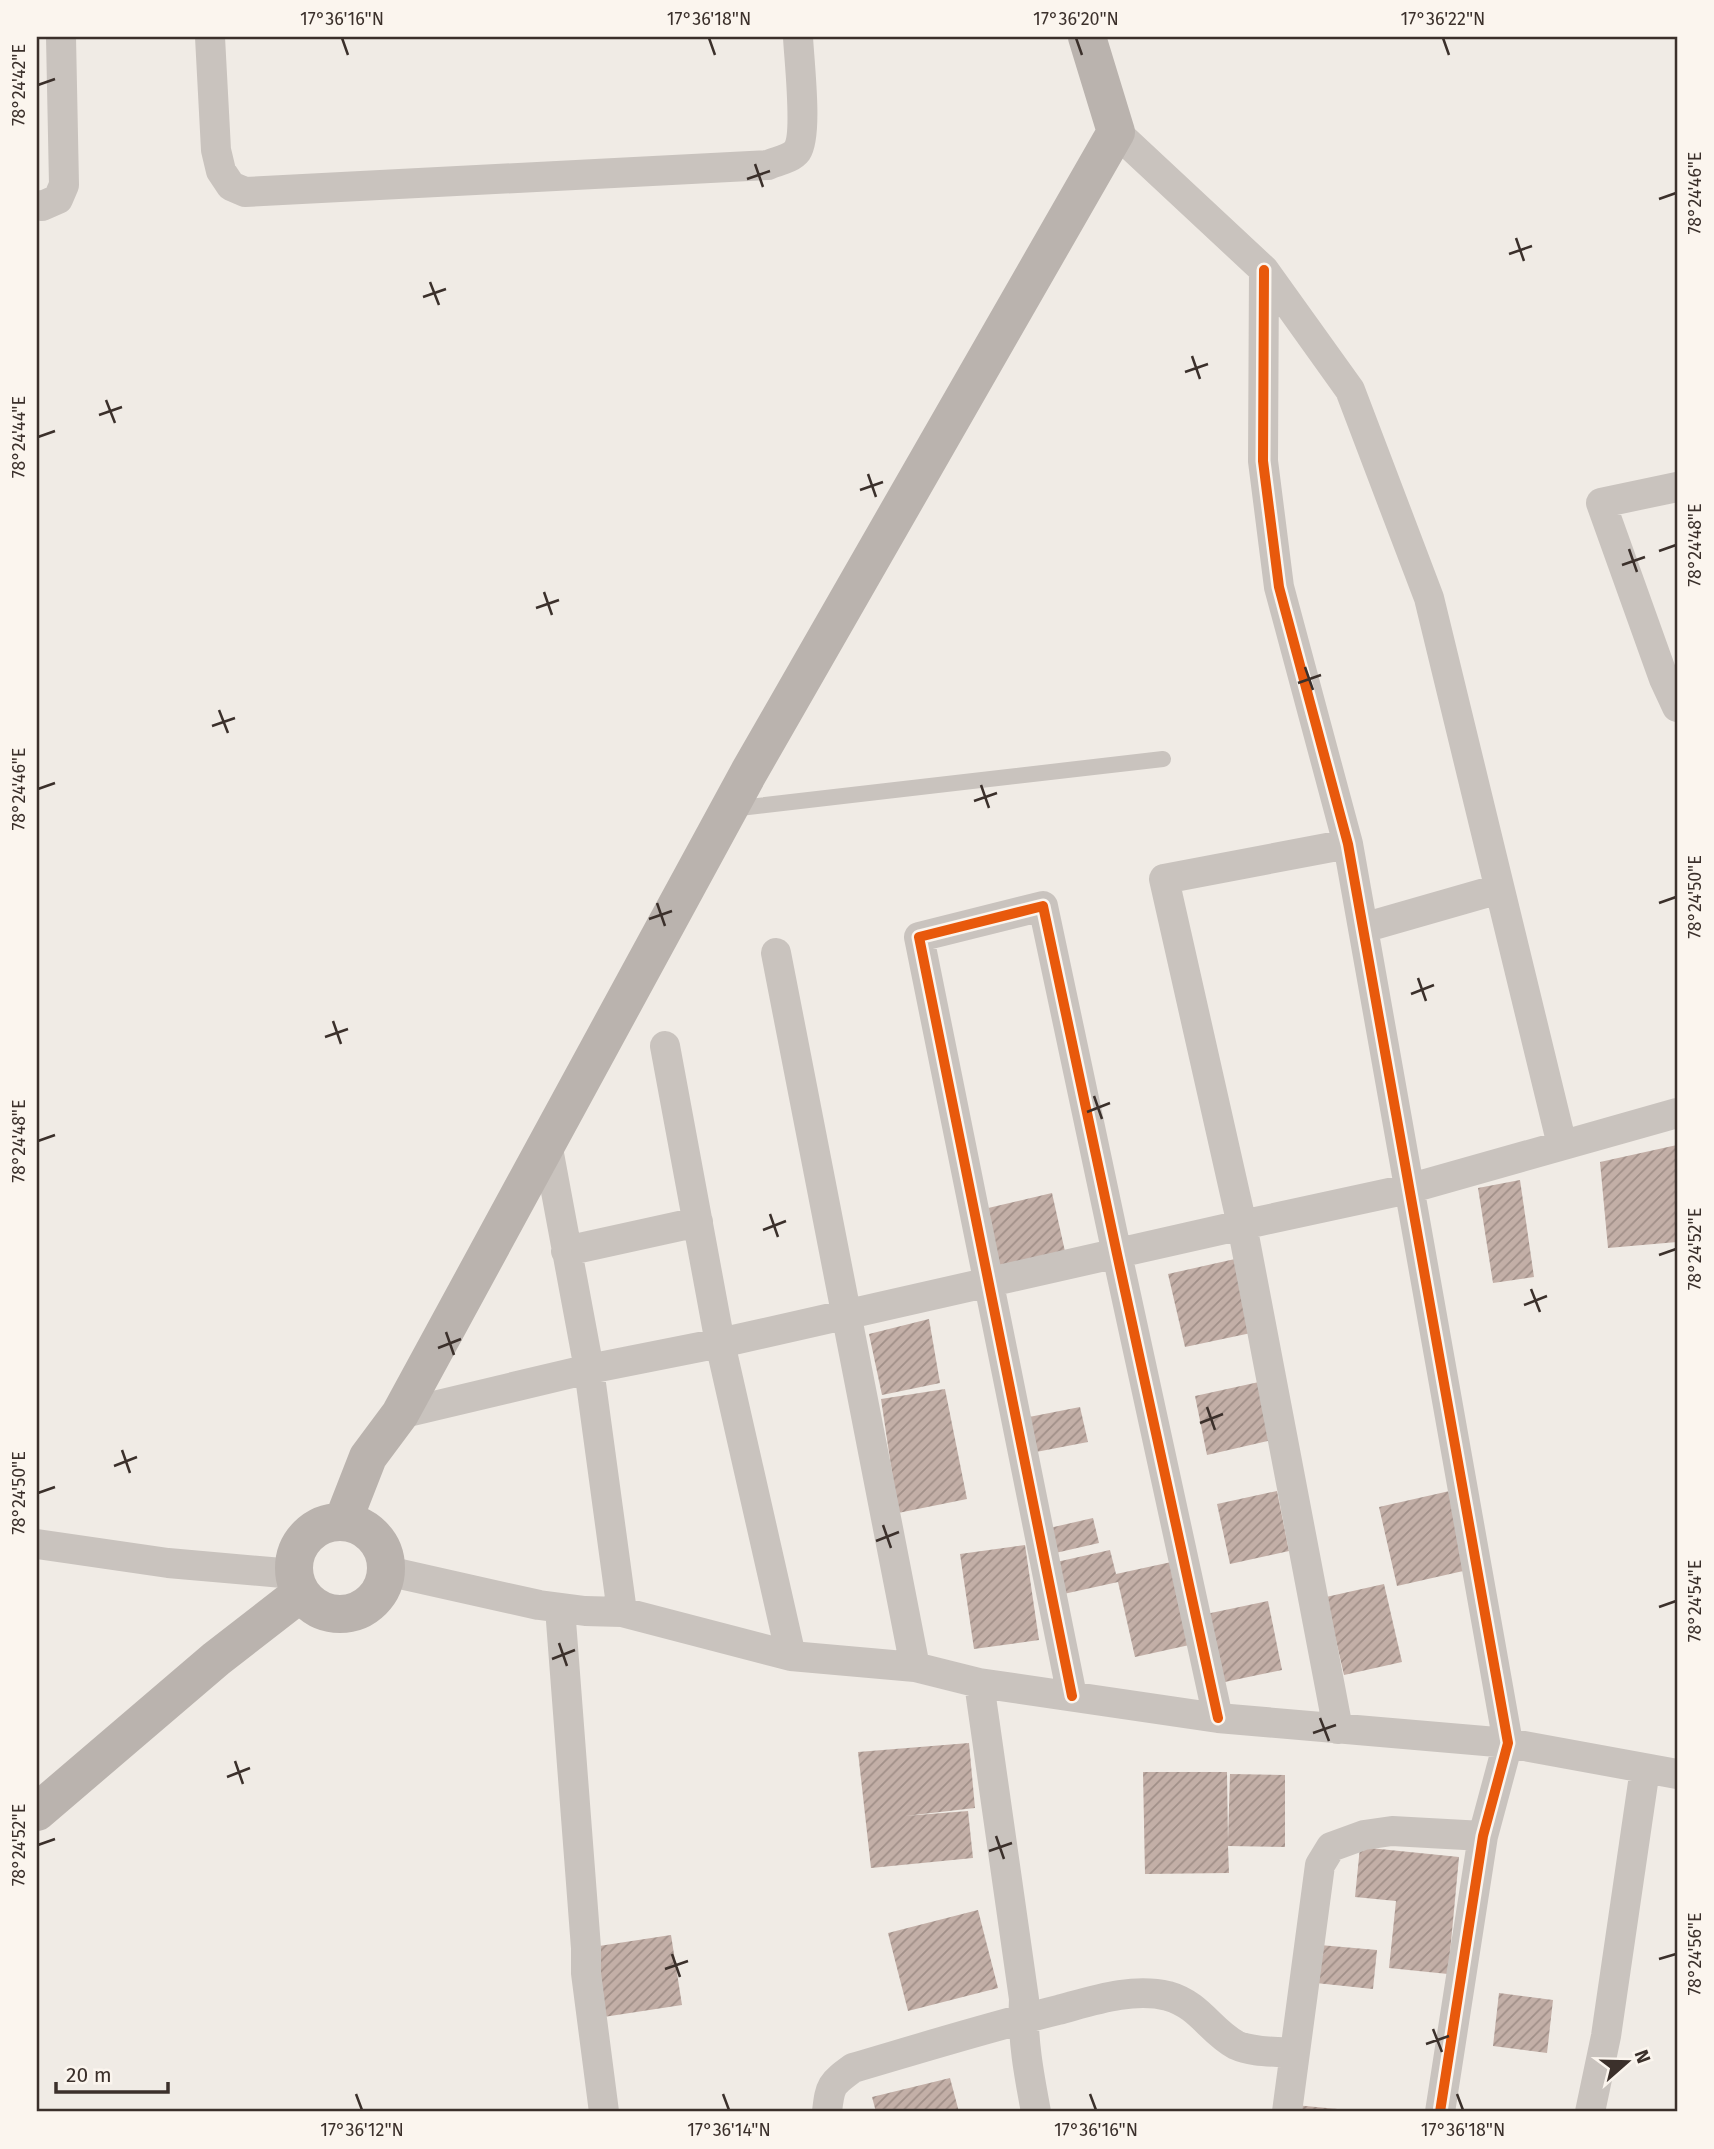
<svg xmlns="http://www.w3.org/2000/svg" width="1714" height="2149" font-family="'Fira Sans',sans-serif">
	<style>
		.building { fill: url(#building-hatch) }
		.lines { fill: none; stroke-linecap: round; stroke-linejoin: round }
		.lane { stroke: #c9c3be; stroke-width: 16 }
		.street { stroke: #c9c3be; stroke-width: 30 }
		.secondary { stroke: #bab3ae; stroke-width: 38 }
		.cycleway-casing { stroke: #fbf5ee; stroke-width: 15 }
		.cycleway { stroke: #e8590c; stroke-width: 10 }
		.ticks { fill: none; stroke: #3b302b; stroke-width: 2.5 }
		.neatline { fill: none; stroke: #3b302b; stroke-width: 2.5 }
		.ticks-label { font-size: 18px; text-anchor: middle; fill: #3b302b }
	</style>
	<defs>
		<pattern id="building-hatch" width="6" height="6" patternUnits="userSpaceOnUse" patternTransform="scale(1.75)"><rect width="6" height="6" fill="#c3afa7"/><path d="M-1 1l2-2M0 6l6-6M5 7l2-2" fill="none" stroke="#a08f88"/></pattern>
	</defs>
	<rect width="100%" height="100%" fill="#f0ebe5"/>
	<path class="building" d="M1677,1145V1242L1608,1248L1600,1162Z
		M1520,1180L1534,1277L1493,1283L1478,1188Z
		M1052,1193L1066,1256L999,1271L984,1209Z
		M1235,1259L1251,1333L1185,1347L1168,1274Z
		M929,1319L940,1383L882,1395L869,1334Z
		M1259,1382L1272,1440L1207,1455L1195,1396Z
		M945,1389L967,1499L898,1513L881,1399Z
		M1080,1407L1088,1442L1036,1452L1029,1417Z
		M1454,1490L1472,1569L1397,1586L1379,1507Z
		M1277,1491L1289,1551L1230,1564L1217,1504Z
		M1093,1518L1099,1543L1051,1554L1045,1529Z
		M1025,1545L1039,1640L974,1649L960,1554Z
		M1110,1550L1116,1574L1176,1561L1194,1644L1135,1657L1118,1582L1059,1595L1052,1563Z
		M1384,1584L1402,1662L1344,1675L1326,1597Z
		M1268,1601L1282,1670L1220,1683L1206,1614Z
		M969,1743L975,1808L905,1816L968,1811L973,1858L871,1868L858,1752Z
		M1143,1772H1227L1228,1841L1230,1774L1285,1775V1847L1228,1846L1229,1873L1145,1874Z
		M1360,1847L1459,1857L1448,1974L1389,1968L1396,1901L1355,1897Z
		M978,1910L998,1988L908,2011L888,1933Z
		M671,1935L682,2005L597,2018L586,1948Z
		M1320,1945L1377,1950L1373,1989L1316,1983Z
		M1499,1993L1553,2000L1547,2053L1493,2046Z
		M950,2078L959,2112H876L872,2097Z
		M1295,2105L1348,2110V2112H1295Z"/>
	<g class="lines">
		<path class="lane" d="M731,809L1163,759"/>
		<path class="street" d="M210,37L216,150L221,171L231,186L245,192L768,165C777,161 791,159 797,151C808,135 799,59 798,37
			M1116,132L1264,270L1350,390L1429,598L1562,1145
			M37,205L42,206L58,199L64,185L61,37
			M1264,270L1263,461L1279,587L1348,844L1508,1743L1483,1836L1440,2112
			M1677,487L1601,503L1664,679L1677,707
			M1363,928L1499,889
			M776,953L915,1667
			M665,1046L720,1343L791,1656
			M547,1143L589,1369L622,1612
			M566,1251L698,1222
			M400,1414L589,1369L720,1343L1242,1225L1408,1189L1677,1113
			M37,1544L168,1563L294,1574
			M387,1571L539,1605L585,1611L622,1612L791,1656L915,1667L979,1683L1218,1718L1508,1743L1677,1774
			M560,1608L586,1948V1973L604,2112
			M979,1683L1024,1999C1022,2038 1029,2075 1036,2112
			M1072,1696L919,937L1043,906L1117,1254L1218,1718
			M1338,1729L1242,1225L1164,879L1348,844
			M827,2112C830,2085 831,2084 853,2068C921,2048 989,2027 1058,2010C1092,2001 1132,1987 1168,1996C1200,2005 1210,2031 1236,2045C1253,2053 1276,2051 1294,2053
			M1287,2112L1320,1865L1331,1847L1364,1835L1392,1831L1483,1836
			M1590,2112L1606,2036L1645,1769"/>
		<path class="secondary" d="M343,1521L368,1457L400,1414L749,772L1116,132L1087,37
			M294 1568a46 46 0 1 1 92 0a46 46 0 1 1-92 0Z
			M37,1812L216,1659L301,1593"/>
		<g class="cycleway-casing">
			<path id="cycleway" d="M1264,270L1263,461L1279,587L1348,844L1508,1743L1483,1836L1440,2112
				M1072,1696L919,937L1043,906L1117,1254L1218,1718"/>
		</g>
		<use href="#cycleway" class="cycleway"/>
	</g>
	<path class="ticks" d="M342,38L348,55M709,38L715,55M1076,38L1082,55M1443,38L1449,55M38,85L55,79M755,164L763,187M747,179L770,171M1659,199L1676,193M1516,238L1524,261M1509,254L1532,246M430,282L439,305M423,297L446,289M1192,356L1200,379M1185,372L1208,364M106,400L115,423M99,415L122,407M38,437L55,431M868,474L876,497M860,490L883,482M1629,549L1637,572M1659,551L1676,545M1622,565L1645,557M544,592L552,615M536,608L559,600M1305,667L1313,690M1298,683L1321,675M219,710L228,733M212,726L235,718M981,785L989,808M38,789L55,783M974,801L997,793M657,903L665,926M1659,903L1676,897M649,919L672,911M1418,978L1426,1001M1411,994L1434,985M333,1021L341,1044M325,1037L348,1029M1094,1096L1102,1119M1087,1112L1110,1103M38,1141L55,1135M770,1214L778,1237M763,1230L786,1221M1659,1255L1676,1249M1531,1289L1540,1312M1524,1305L1547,1296M446,1332L454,1355M438,1348L461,1339M1207,1407L1215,1430M1200,1423L1223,1414M122,1450L130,1473M114,1466L137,1457M38,1493L55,1487M883,1525L891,1548M876,1541L899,1532M1659,1607L1676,1601M559,1643L567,1666M552,1659L575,1650M1320,1718L1329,1741M1313,1733L1336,1725M235,1761L243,1784M227,1777L250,1768M996,1836L1004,1859M38,1845L55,1839M989,1851L1012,1843M672,1954L680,1977M1659,1959L1676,1954M665,1969L688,1961M1433,2029L1442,2052M1426,2044L1449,2036M356,2094L362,2110M723,2094L729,2110M1090,2094L1096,2110M1457,2094L1463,2110"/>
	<rect width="1714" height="2149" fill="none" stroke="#fbf5ee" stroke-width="77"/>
	<g transform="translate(1627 2062) rotate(70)" stroke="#fbf5ee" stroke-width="5" paint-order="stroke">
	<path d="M0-5L12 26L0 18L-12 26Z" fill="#3b302b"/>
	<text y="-10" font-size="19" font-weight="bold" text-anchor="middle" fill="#3b302b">N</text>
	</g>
	<path d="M56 2082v10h112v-10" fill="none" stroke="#3b302b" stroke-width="3.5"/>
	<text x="66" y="2082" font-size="21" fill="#3b302b" stroke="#fbf5ee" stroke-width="5" paint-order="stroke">20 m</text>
	<rect x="38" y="38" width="1638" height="2072" class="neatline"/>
	<g class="ticks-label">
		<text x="342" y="25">17°36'16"N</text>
		<text x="709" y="25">17°36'18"N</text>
		<text x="1076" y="25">17°36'20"N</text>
		<text x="1443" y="25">17°36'22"N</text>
		<text transform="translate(19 85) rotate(-90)" y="6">78°24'42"E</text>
		<text transform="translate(1695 193) rotate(-90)" y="6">78°24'46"E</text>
		<text transform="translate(19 437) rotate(-90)" y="6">78°24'44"E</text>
		<text transform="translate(1695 545) rotate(-90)" y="6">78°24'48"E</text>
		<text transform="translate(19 789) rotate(-90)" y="6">78°24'46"E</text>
		<text transform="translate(1695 897) rotate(-90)" y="6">78°24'50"E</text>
		<text transform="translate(19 1141) rotate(-90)" y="6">78°24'48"E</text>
		<text transform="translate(1695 1249) rotate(-90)" y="6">78°24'52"E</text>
		<text transform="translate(19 1493) rotate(-90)" y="6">78°24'50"E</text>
		<text transform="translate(1695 1601) rotate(-90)" y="6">78°24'54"E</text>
		<text transform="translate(19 1845) rotate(-90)" y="6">78°24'52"E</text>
		<text transform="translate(1695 1954) rotate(-90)" y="6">78°24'56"E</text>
		<text x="362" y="2136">17°36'12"N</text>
		<text x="729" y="2136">17°36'14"N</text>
		<text x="1096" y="2136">17°36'16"N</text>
		<text x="1463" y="2136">17°36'18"N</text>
	</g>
</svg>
